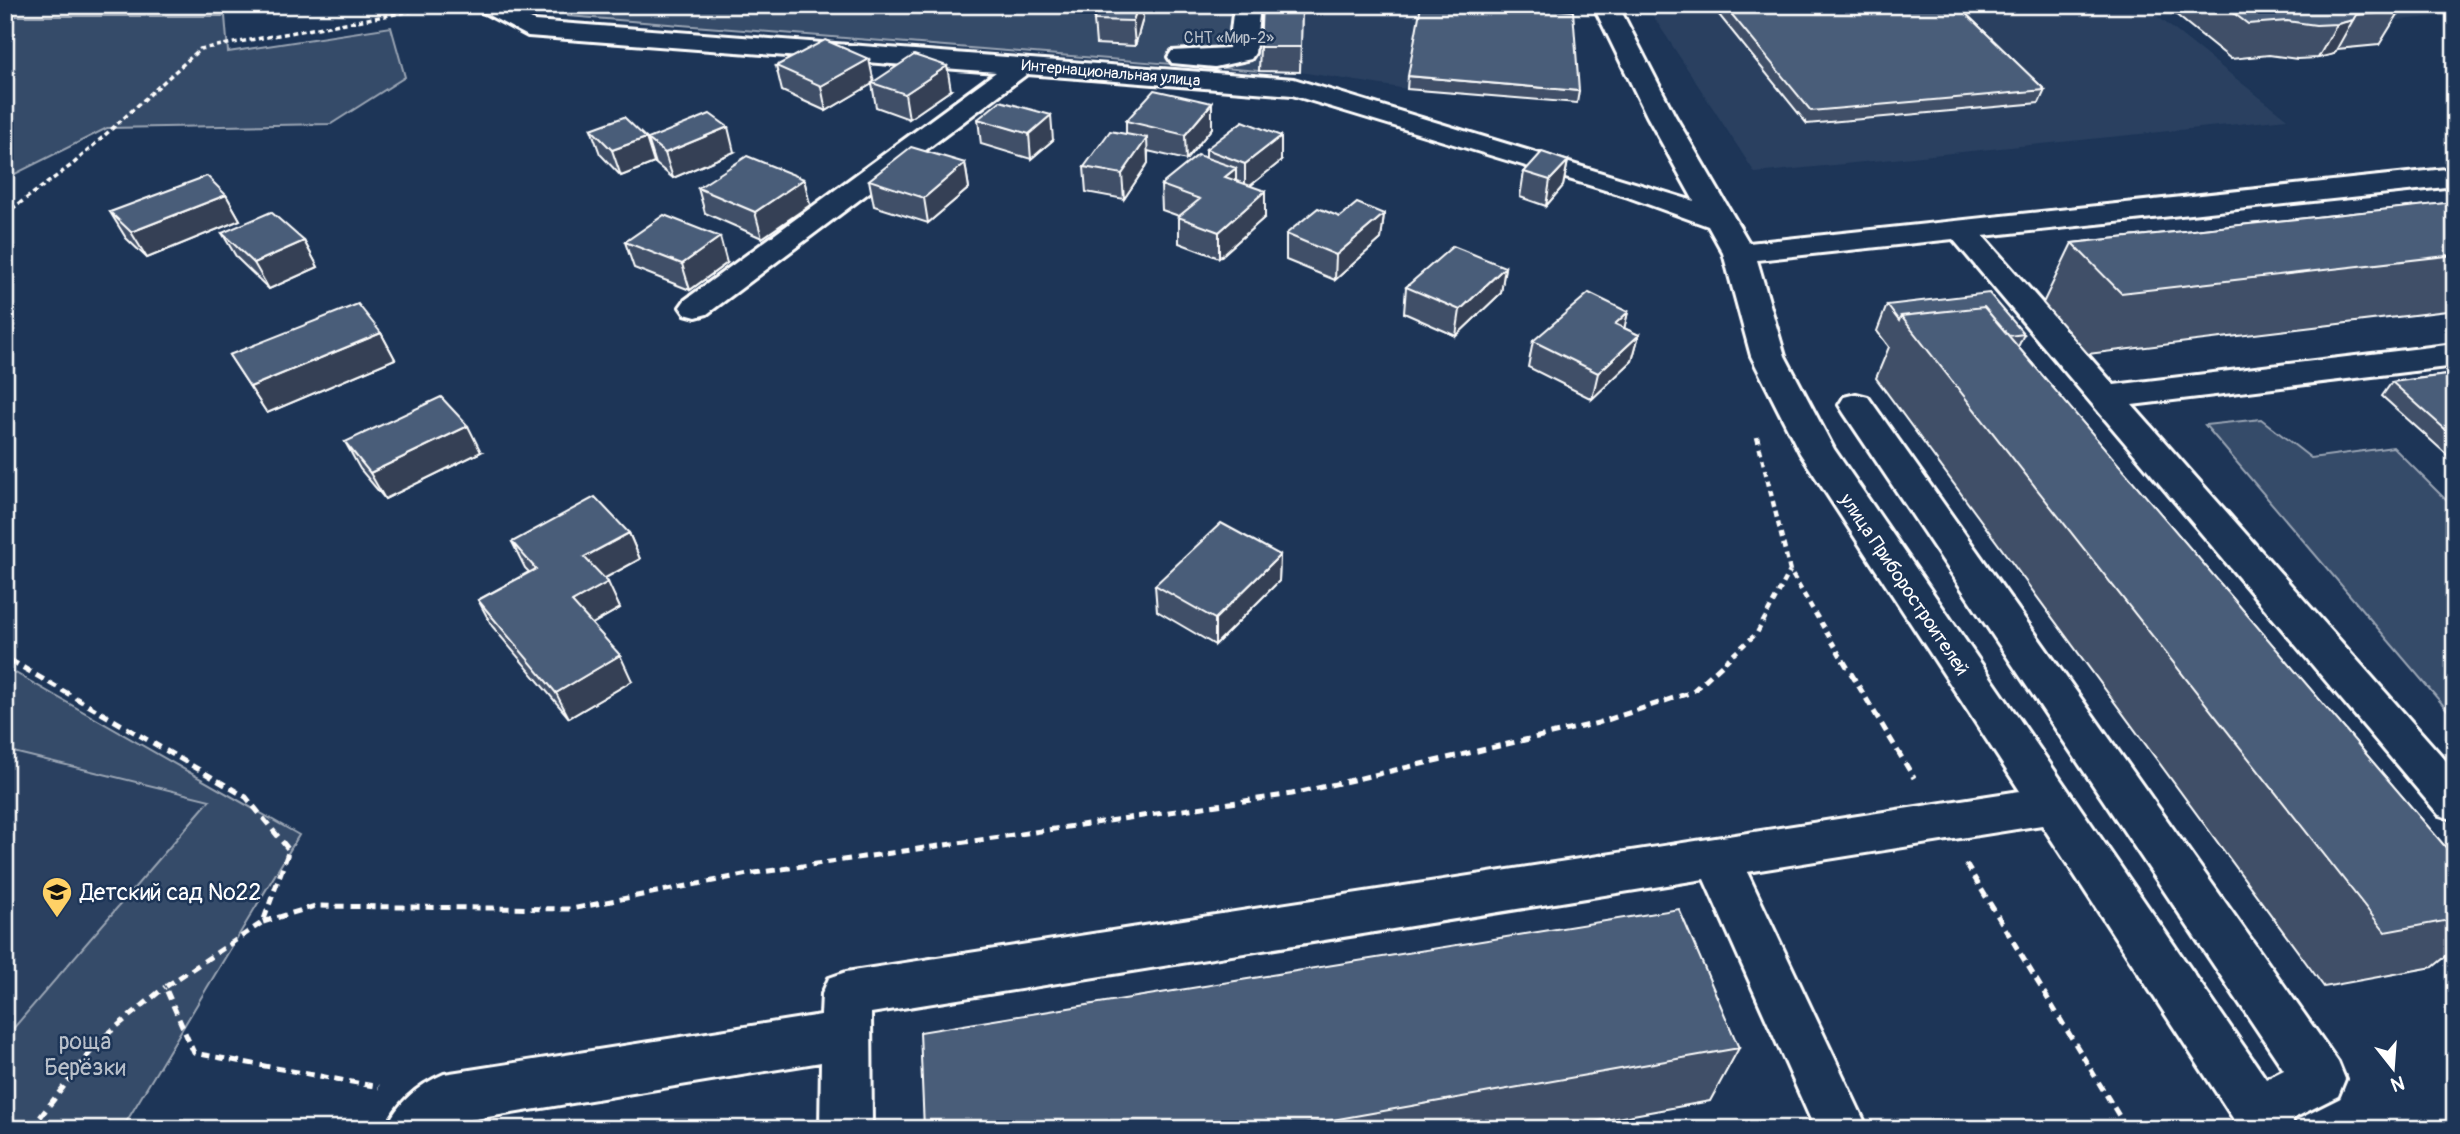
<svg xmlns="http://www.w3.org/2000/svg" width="2460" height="1134" font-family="Pangolin,sans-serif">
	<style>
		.built { fill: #2a4161 }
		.green { fill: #364b69; stroke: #9aa5b4; stroke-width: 2 }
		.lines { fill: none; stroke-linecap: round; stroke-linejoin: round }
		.minor-casing { stroke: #fff; stroke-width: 6 }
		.path-far2 { stroke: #fff; stroke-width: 3.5; stroke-dasharray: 5 3.5; stroke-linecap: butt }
		.path-far1 { stroke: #fff; stroke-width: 4.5; stroke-dasharray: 6 5; stroke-linecap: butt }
		.path { stroke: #fff; stroke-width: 5; stroke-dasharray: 9 6; stroke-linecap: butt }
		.minor { fill: #1d3557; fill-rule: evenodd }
		.wall { fill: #405068; stroke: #fff; stroke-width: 2 }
		.shaded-wall { fill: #344155; stroke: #fff; stroke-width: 2 }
		.building { fill: #4a5d79; stroke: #fff; stroke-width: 2 }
		.labels { text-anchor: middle; stroke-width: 5; stroke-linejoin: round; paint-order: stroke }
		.far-park-label { font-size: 16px; fill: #b9c0ca; stroke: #1d3557 }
		.far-street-label { font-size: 16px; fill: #fff; stroke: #1d3557 }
		.street-label { font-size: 19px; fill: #fff; stroke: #1d3557 }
		.near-poi-label { font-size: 23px; fill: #fff; stroke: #1d3557; text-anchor: start }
		.near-park-label { font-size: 23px; fill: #b9c0ca; stroke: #1d3557 }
	</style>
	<rect width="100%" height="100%" fill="#1d3557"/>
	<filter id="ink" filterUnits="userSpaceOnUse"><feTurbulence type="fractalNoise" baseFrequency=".0143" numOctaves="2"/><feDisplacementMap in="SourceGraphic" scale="14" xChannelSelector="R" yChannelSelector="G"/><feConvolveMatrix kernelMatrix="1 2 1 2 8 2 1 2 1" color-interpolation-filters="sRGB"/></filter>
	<g filter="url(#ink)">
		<path class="built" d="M1264,5H1559L1571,24L1407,89L1300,72L1259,71Z
			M1646,5H2143L2287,119L1755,173Z
			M2351,5H2455V15L2374,22Z
			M5,750L211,800L5,1038Z"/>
		<path class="green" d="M561,5H1264L1259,71L568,16Z
			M5,16H225L228,52L391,27L405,77L331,124L107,128L5,179Z
			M2261,419L2311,458L2393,447L2455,509V719L2205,425Z
			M5,667L299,835L122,1129H5V1038L210,800L5,750Z"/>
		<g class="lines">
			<g class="minor-casing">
				<path id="minor" d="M476,5H507L534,21L1294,79L1694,201L1647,116L1593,5H1618L1675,116L1749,243L2455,168V186L1983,236L2114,385L2455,344V366L2132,405L2455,771V820L2439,815L1953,239L1757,260L1785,356L1834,449L2266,1079L2284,1070L1844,413L1839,405L1844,397L1856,394L1868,397L2338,1062L2345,1079L2338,1096L2292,1119L2296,1129H2240L2042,825L1747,872L1868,1129H1815L1704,879L871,1013L872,1129H820L821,1062L457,1122L449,1129H386C397,1103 418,1085 444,1074L821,1015L822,994L829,978L846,972L2020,791L1800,453L1751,356L1723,253L1708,226L1628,197L1292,95L1027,74L707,314L696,317L685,314L680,307L685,300L996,72L528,36L479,10Z
					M1234,5H1260L1255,53L1251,59L1215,67L1172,63L1168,57L1172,51L1229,48Z"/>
			</g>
			<path class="path-far2" d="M5,214L73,164L200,49L446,5"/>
			<path class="path-far1" d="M1757,437L1790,571L1844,662
				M5,657L13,662
				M1725,662L1757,633L1790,571"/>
			<path class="path" d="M10,660L246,797L289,850L263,922L165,987L194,1053L379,1087
				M1843,660L1914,778
				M1966,864L2127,1129
				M263,922L315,906L571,909L748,874L1292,794L1598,723L1692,692L1727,660
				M31,1129L99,1041L165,987"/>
			<use href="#minor" class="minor"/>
		</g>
		<path class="wall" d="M738,5H801L798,10L739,9Z
			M967,5H1016L1014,9L968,8Z
			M1302,5L1300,72L1259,71L1260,47Z
			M1711,5H1957L2045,90L2039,103L1807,124Z
			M2164,5H2391L2400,11L2379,45L2337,49L2334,54L2318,58L2297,59L2269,55L2231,59Z
			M1143,18L1135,46L1096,44L1094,20Z
			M776,66L874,81L951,90L909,119L876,107L872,84L826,111L782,91Z
			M1408,76L1579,91L1577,103L1407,89Z
			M1212,103V128L1186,160L1148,151V163L1124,199L1086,192L1084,167L1126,134V121Z
			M978,119L1053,140L1031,159L981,144Z
			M591,129L654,163L621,176L600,154Z
			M648,139L734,152L673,178L656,164Z
			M1206,149L1281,161L1250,186L1265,217L1219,258L1179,243V216L1162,210L1161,185L1206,157Z
			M1568,161L1563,186L1546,206L1520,197L1524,172Z
			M965,163L969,188L928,223L874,206L869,180Z
			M804,179L810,205L762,238L705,213L698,188Z
			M226,195L240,220L147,258L126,238L110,212Z
			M2455,202V310L2088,354L2043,303L2072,243Z
			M1384,214L1381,239L1335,280L1286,260V234L1340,217Z
			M222,233L304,241L318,267L269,289L237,258Z
			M625,242L727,263L690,290L634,268Z
			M1505,267L1501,293L1456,336L1404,313L1406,287Z
			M1887,305L2024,334L2018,347L2455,858V949L2433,967L2324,987L1876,378L1889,347L1877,331Z
			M1628,312L1624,328L1639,335L1632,361L1592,399L1528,367L1533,341Z
			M381,333L395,359L267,413L229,355Z
			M2455,374V462L2382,396L2392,382Z
			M345,442L481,452L385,499L360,469Z
			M629,533L640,559L605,578L620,608L592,624L632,681L569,718L492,626L478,600L529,572L525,568L512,542Z
			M1280,555L1279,581L1215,645L1157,611L1155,585Z
			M1739,1048L1710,1101L1556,1129H924Z"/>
		<path class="shaded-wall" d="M1138,5H1142L1143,18L1135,46L1133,21Z
			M2353,20L2334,54L2318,58L2337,24Z
			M869,59L874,83H872V84L826,111L821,86Z
			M947,66L951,90L909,119L905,94Z
			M1212,103V128L1186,160L1185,135Z
			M1051,115L1053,140L1031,159L1029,134Z
			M728,127L734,152L673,178L665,153Z
			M1281,136V161L1245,190V164Z
			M646,138L654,163L621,176L612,150Z
			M1147,138L1148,163L1124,199L1122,174Z
			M1568,161L1563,186L1546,206L1550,180Z
			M965,163L969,188L928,223L924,198Z
			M1236,168V193L1225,177Z
			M804,179L810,205L762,238L755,212Z
			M1265,191V217L1219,258V232Z
			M226,195L240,220L147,258L131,232Z
			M1384,214L1381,239L1335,280L1336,255Z
			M720,237L727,263L690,290L682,264Z
			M304,241L318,267L269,289L254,263Z
			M1505,267L1501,293L1456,336L1460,310Z
			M1628,312L1622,338L1615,324Z
			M381,333L395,359L267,413L250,387Z
			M1639,335L1632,361L1592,399L1598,373Z
			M468,426L481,452L385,499L370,473Z
			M629,533L640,559L596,583L584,557Z
			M1280,555L1279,581L1215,645V619Z
			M608,582L620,608L585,628L572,602Z
			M620,655L632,681L569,718L556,693Z"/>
		<path class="building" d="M1099,5H1138L1133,21L1094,20Z
			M1262,5H1302L1301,47H1260Z
			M1421,5H1501L1573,11L1579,91L1408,76Z
			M1724,5H1957L2045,90L1811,111Z
			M2223,5H2391L2400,11L2356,15L2353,20L2337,24L2316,25L2287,21L2248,24Z
			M825,40L869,59L821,86L776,66Z
			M914,55L947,66L905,94L872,83Z
			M1154,90L1212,103L1185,135L1126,121Z
			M1000,101L1051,115L1029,134L978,119Z
			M710,114L728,127L665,153L648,139Z
			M624,117L646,138L612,150L591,129Z
			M1243,121L1281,136L1245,164L1206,149Z
			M1110,131L1147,138L1122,174L1084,167Z
			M911,147L965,163L924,198L869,180Z
			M1542,152L1568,161L1550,180L1524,172Z
			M1198,155L1236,168L1225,177L1265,191L1219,232L1178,217L1200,199L1161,185Z
			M747,156L804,179L755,212L698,188Z
			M207,176L226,195L131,232L110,212Z
			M2455,202V255L2121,293L2072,243Z
			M1357,203L1384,214L1336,255L1286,234L1318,208L1340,217Z
			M271,212L304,241L254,263L222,233Z
			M664,215L720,237L682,264L625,242Z
			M1453,246L1505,267L1460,310L1406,287Z
			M1589,293L1628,312L1615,324L1639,335L1598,373L1533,341Z
			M1989,293L2024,334L2009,336L1984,307L1901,316L1899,321L1887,305Z
			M358,304L381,333L250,387L229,355Z
			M1984,307L2455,858V919L2385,932L1901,316Z
			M2455,374V438L2392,382Z
			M441,397L468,426L370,473L345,442Z
			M595,497L629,533L584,557L608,582L572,602L620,655L556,693L478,600L536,569L512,542Z
			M1221,523L1280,555L1215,619L1155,585Z
			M1679,909L1739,1048L1282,1129H924L920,1032Z"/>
	</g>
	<defs>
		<g id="school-pin" transform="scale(1.575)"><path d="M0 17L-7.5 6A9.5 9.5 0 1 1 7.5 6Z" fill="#ffd166" stroke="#1d3557"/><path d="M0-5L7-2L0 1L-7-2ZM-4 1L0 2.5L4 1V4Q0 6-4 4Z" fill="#111"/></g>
	</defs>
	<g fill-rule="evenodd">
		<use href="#school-pin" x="57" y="892"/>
	</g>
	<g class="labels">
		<g class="far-park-label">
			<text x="1229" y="43">СНТ «Мир-2»</text>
		</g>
		<g class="far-street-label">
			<text transform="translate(1111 72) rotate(5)" y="6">Интернациональная улица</text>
		</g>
		<g class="street-label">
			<text transform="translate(1905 584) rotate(56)" y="7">улица Приборостроителей</text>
		</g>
		<g class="near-poi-label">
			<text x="80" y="900">Детский сад №22</text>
		</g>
		<g class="near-park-label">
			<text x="85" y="1049">роща<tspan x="85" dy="26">Берёзки</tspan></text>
		</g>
	</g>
	<rect width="2460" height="1134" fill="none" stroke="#1d3557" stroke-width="28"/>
	<rect x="14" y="14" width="2432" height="1106" fill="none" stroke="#fff" stroke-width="2.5" filter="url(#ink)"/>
	<g transform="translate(2393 1068) rotate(163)" stroke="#1d3557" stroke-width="5" paint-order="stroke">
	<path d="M0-5L12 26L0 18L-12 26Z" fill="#ffffff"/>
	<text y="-10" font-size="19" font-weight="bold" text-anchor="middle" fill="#ffffff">N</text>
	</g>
</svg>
